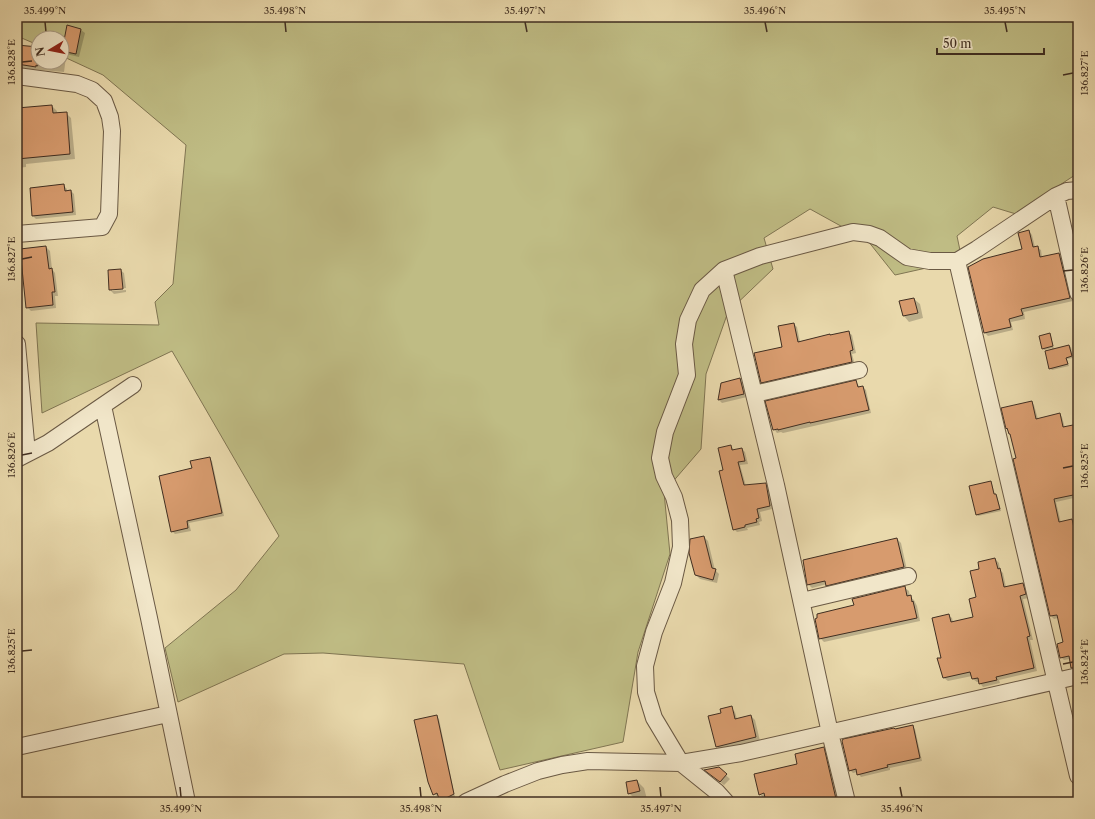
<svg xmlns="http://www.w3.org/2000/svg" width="1095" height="819" font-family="'Libre Caslon Text',serif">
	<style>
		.green { fill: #bfbc84; stroke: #807552 }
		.shadow { fill: #0003; fill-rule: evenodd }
		.building { fill: #d79b6e; stroke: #402e21 }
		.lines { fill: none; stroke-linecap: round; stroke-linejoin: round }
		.minor-casing { stroke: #6a5944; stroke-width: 18 }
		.minor { stroke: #f1e6c9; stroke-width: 16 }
		.ticks { fill: none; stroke: #402e21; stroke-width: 1.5 }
		.neatline { fill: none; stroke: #402e21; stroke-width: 1.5 }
		.ticks-label { font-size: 10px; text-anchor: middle; fill: #402e21 }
	</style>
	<rect width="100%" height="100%" fill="#e9d9ac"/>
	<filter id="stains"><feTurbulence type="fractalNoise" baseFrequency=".005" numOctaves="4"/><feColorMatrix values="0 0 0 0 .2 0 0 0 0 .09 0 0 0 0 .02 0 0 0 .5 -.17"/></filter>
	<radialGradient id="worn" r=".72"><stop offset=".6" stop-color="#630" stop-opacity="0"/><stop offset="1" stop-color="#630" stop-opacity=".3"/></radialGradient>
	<path class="green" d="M17,17H1064L1078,26V173L1016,214L993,207L957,236L962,260L895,275L868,241L810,209L764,238L773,269L728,312L706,374L701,449L664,492L670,554L638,652L623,742L500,770L464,664L323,653L284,654L178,702L165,648L236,590L279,536L172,351L42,413L36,323L159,325L155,302L173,284L186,145L103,75L62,56V38H38V45L17,36Z"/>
	<path class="shadow" d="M68,27L81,30L85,33L79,57L62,53L66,57L64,72L17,68V46L38,49V62H62V53H65L62,50Z
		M52,106L57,111V114L66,113L71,118L75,159L26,164V167L17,168V107L19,109Z
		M64,186L67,189V191H71L74,194L76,215L36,219L33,216Z
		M1029,231L1032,235L1035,247H1037L1041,250L1042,257L1059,254L1062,257L1073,301L1024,312L1025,319L1011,322L1013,330L988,336L985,333L1023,250Z
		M46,247L50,251L52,269L55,273L58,296H55L56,308L31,311L27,307Z
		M120,270L124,273L126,288L112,289V291L126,290V292L114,294L110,290L109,271Z
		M914,299L920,304L923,318L909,322L904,316L900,302Z
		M794,324L797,327L800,342L848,332L852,335L856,353L852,354L855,365L765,385L762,382L783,347Z
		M1050,334L1051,336L1054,349L1069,346L1071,347L1073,358L1067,359L1069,366L1052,370L1050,368L1052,348L1044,350L1043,348Z
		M740,380L744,383L747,397L722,403L719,400Z
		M856,382L860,388L863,387L866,390L871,413L783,433L781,432L777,433L774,429Z
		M1032,402L1034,405L1038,419L1060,414L1062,417L1065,428L1078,425V497L1056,502L1061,523L1078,518V663L1070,659L1064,660L1061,657L1064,643L1058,618L1054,619L1051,616L1014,460L1017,459Z
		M731,446L734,450L742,449L745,452L748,464L740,465L746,486L765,484L768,487L772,509L760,512L762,521L759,522L760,525L747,528L748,530L737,532L734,529L724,471Z
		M209,458L212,461L224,516L189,523L191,531L175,534L172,531Z
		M991,482L992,484L995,495L997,496L1001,511L978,516L977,514Z
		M704,537L708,541L715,570L719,574L717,583L700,579L696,575Z
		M897,539L901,543L907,570L830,588L827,584L812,588L808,584Z
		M995,559L999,563L1000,570L1003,573L1006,587L1023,584L1026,588L1029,598L1023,599L1033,640H1030L1037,671L999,680L1000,683L983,687L979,682H977L973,679L972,676L948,681L944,678L939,659L942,658L948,615L952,618L953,622L974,618L980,570Z
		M905,588L909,591L910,597L914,600L917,606L920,621L824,642L820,638L855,606Z
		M731,708L735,712L737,719L751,716L755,720L760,741L720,750L716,746L722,714Z
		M436,716L439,719L455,797L444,802L440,800L439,796H437L434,794Z
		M912,726L915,729L922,761L890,768V770L861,777L857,772L853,773L850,770L896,730Z
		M823,748L827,752L839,802H767L766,797L763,798L760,794L755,774L798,764L796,755ZM768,791L769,793L761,795V793Z
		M718,768L730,779L724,785L709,773Z
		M637,781L644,788L647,799L637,801L629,793Z"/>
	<path class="building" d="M67,25L81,29L76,54L62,51Z
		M17,45L38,47V66L36,65V67L17,64Z
		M52,105L53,113L67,112L70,154L17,159V108Z
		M64,184L65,191L71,190L73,212L32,216L30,188Z
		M1029,230L1033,247L1038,246L1040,257L1059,253L1070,298L1021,309L1023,315L1009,319L1011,327L984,333L968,267L983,259L1022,249L1018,233Z
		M46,246L49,269L52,268L55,292H52L53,305L26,308L20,249Z
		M121,269L123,289L109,290L108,270Z
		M914,298L918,313L903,316L899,301Z
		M794,323L798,342L830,334V335L849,331L853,350L850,351L852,362L761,383L754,353L782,347L778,326Z
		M1050,333L1053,346L1042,349L1039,336Z
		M1069,345L1072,356L1066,358L1068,364L1049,369L1045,351Z
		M740,378L744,394L718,400L721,383Z
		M856,380L858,387L863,386L869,410L810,423V422L778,430V429L773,430L765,401Z
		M1032,401L1036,419L1060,413L1063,427L1078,424V494L1054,499L1059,522L1072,519L1078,546V667L1071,668L1069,656L1060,658L1057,644L1063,642L1057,615L1050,616L1013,459L1016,458L1010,434H1009L1007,428L1006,429L1001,408Z
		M731,445L732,450L742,448L745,461L738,462L744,485L766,483L770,506L757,509L759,518L756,519L757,522L745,525V527L733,530L719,471L723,470L718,448Z
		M210,457L222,513L187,521L188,528L171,532L159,476L192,468L190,461Z
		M991,481L994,494H996L1000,509L976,515L969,486Z
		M704,536L712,568L716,569L713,580L695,575L689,553L690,539Z
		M897,538L904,567L826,586L825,581L807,585L803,560Z
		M995,558L998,569L1000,568L1004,587L1023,583L1026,594L1020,596L1030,636L1027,637L1034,668L996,677L997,680L979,684L978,678L972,679L970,672L943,678L937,658H941L932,618L949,614L951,622L973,617L969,599L976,597L970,571L979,569L978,562Z
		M905,586L907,596L911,595L912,602L913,601L917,618L819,639L815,619L817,618V614L854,605L852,599Z
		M732,706L735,719L751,715L756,737L716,747L708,716L721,713L720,709Z
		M437,715L454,794L440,801L437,793L433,795L428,782L414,720Z
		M913,725L920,758L887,765L888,767L857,775L856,769L849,771L842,741L843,739L894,728L895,729Z
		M824,747L836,799L823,802H766L764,793L759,795L754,774L797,764L795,754Z
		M719,767L727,774L720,782L704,770Z
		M637,780L640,791L628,794L626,782Z"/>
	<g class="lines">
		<g class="minor-casing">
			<path id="minor" d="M17,76L77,84L92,90L104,101L110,117L112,131L109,214L102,227L17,234
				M1056,196L1078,293
				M957,261L1078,776
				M724,270L776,485L830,733L847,802
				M17,344L27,453
				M754,394L859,370
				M103,406L149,618L187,802
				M17,459L48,443L133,385
				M802,601L908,576
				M17,747L168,714
				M466,802L505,784L538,771L562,765L588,761L681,763L741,753L1078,676
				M726,802L717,792L681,763L654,718L646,692L645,666L654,632L673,583L681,547L680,520L674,497L664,476L660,458L665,432L687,375L684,344L688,320L702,290L724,270L760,256L853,232L869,234L880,238L907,257L930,261H957L977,249L1056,196L1067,191L1078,190"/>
		</g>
		<use href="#minor" class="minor"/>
	</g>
	<path class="ticks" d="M45,22L46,32M285,22L286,32M525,22L527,32M765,22L767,32M1005,22L1007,32M22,62L32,61M1063,75L1073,73M22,259L32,257M1063,271L1073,270M22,455L32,453M1063,468L1073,466M22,651L32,650M1063,664L1073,662M180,787L181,797M420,787L421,797M660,787L661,797M900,787L902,797"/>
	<rect width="1095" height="819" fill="none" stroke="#e9d9ac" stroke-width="44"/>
	<g transform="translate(50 50) rotate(260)"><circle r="19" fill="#f1e6c9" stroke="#aa9c86"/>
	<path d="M0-3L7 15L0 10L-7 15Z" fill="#8f2418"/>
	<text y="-6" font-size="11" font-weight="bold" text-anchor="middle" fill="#402e21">N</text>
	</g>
	<path d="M937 48v6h107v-6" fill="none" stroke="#402e21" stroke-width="2"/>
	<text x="943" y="48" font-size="12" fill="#402e21" stroke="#f1e6c9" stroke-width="3" paint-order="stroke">50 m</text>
	<rect x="22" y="22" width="1051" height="775" class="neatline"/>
	<g class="ticks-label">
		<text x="45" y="14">35.499°N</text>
		<text x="285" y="14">35.498°N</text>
		<text x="525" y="14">35.497°N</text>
		<text x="765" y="14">35.496°N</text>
		<text x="1005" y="14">35.495°N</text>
		<text transform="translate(11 62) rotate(-90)" y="4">136.828°E</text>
		<text transform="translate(1084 73) rotate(-90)" y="4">136.827°E</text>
		<text transform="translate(11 259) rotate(-90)" y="4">136.827°E</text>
		<text transform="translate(1084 270) rotate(-90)" y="4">136.826°E</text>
		<text transform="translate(11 455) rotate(-90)" y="4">136.826°E</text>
		<text transform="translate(1084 466) rotate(-90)" y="4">136.825°E</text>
		<text transform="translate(11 651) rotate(-90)" y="4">136.825°E</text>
		<text transform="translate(1084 662) rotate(-90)" y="4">136.824°E</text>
		<text x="181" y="812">35.499°N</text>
		<text x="421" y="812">35.498°N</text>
		<text x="661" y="812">35.497°N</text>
		<text x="902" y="812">35.496°N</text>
	</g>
	<rect width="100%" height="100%" filter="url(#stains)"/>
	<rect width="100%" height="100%" fill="url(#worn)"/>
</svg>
